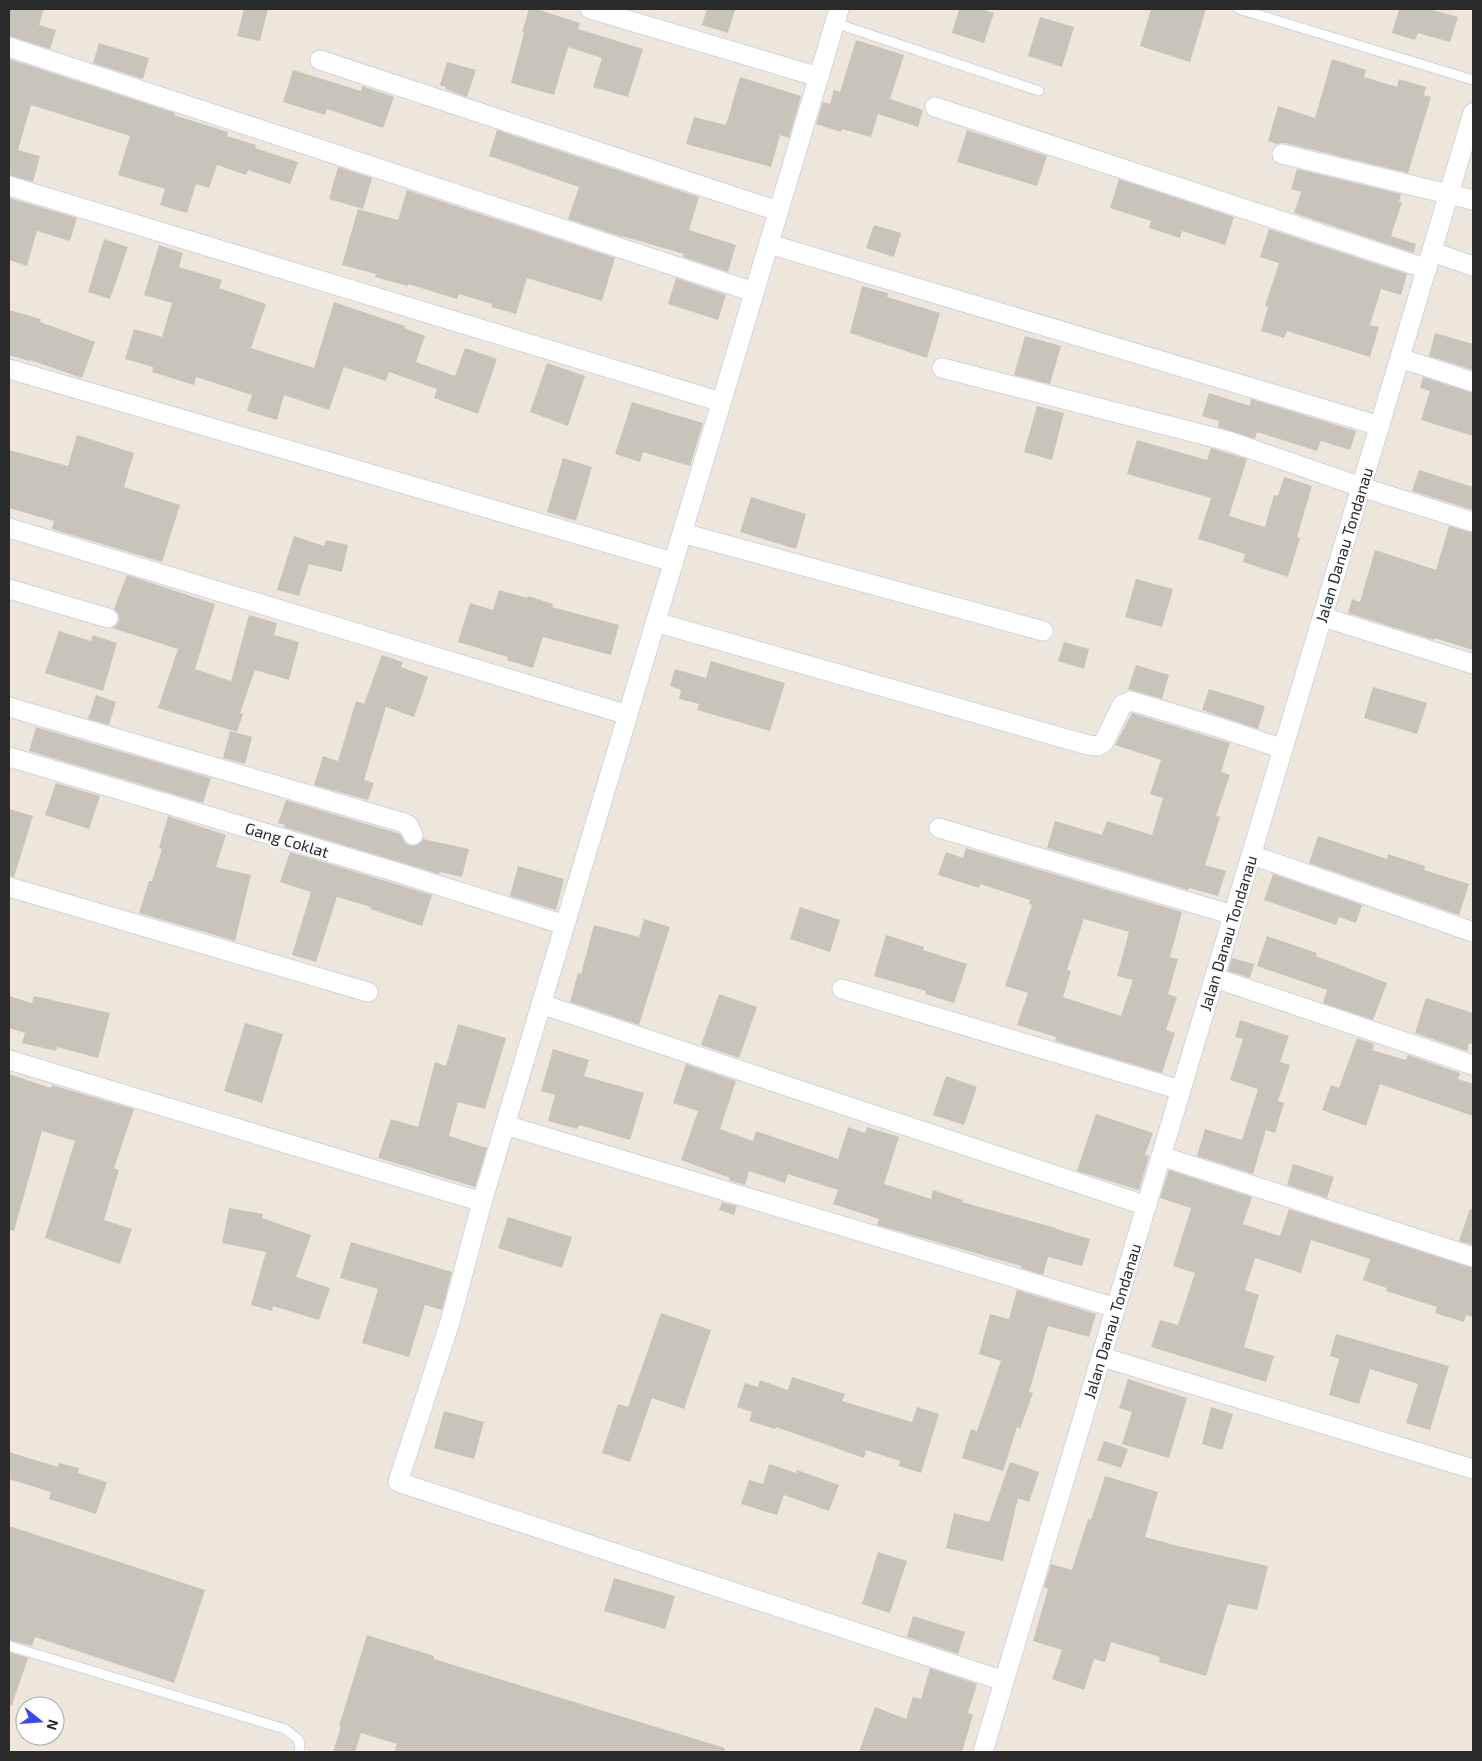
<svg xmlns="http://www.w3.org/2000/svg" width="1482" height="1761" font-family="'Exo 2',sans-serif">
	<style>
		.building { fill: #c8c4ba; fill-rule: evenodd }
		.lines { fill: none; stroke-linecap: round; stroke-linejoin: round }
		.lane-casing { stroke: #d0d2e4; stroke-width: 11 }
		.street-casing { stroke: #d0d2e4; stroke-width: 21 }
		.lane { stroke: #fff; stroke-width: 9 }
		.street { stroke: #fff; stroke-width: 19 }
		.labels { text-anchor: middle; stroke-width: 4.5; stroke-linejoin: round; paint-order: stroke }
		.street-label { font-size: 16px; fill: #2a2a2a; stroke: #fff }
	</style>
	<rect width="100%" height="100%" fill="#ede7db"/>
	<path class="building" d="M9,9H44L39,25L56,30L50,49L9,36Z
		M244,9H268L260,41L237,36Z
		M529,9H536L580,23L578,29L643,49L628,97L593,87L602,58L568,47L554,95L511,83L524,33L522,32Z
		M707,9H735L728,33L702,25Z
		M959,9H981L994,13L984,43L952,33Z
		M1151,9H1206L1190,62L1140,46Z
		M1399,9H1429L1458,17L1450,42L1418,33L1415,40L1392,33Z
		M1040,17L1074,27L1062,67L1028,56Z
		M856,40L904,55L890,99L923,110L918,127L878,114L871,137L842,129L841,132L816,124L823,102L830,104L834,90L840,92Z
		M99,43L149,58L143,79L93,63Z
		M9,59L175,113L174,115L228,132L227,136L256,145L255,148L298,162L290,184L248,170L246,175L217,165L209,188L196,184L187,213L160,205L165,189L118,175L130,136L31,105L18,150L40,156L33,182L9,175Z
		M1332,59L1366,70L1364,77L1397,87L1399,79L1426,87L1424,95L1431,97L1408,173L1285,143L1277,144L1268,141L1278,106L1315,118Z
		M447,62L476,70L467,97L445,89L446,87L440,85Z
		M293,70L361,91L362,86L394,97L383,128L327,109L325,115L283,102Z
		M740,77L801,96L789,138L780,135L771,167L686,144L694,117L726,125Z
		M497,130L699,197L689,230L736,245L728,272L683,257L684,254L622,236V237L568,219L579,187L489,156Z
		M967,130L1047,156L1037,186L957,162Z
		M338,167L372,178L363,209L329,199Z
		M1297,169L1401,194L1399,202H1402L1391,236L1416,244L1414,253L1294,213L1301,192L1291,189Z
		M1119,179L1234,217L1225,245L1182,231L1180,238L1149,228L1151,221L1110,208Z
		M407,190L615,258L602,301L527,278L516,314L491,307L492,304L459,294L457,299L408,284V286L375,277L376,274L342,265L358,209L398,220Z
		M9,198L77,218L70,241L37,231L27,266L9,260Z
		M874,225L901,233L894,257L866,248Z
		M1269,229L1407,274L1401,295L1381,289L1370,325L1379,327L1370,357L1287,331L1284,338L1261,331L1268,307L1265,306L1279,263L1260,257Z
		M104,239L128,247L110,299L88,292Z
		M159,245L183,253L179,267L222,280L219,288L266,304L251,348L314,368L334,302L405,326L404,328L425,336L416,362L455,376L465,348L497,359L478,414L434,398L437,389L389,372L386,381L344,367L329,410L284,395L277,420L247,411L252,395L196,377L194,385L152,372L153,367L125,359L134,329L162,337L172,303L144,295Z
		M676,278L726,295L718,320L668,304Z
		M862,286L888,293L887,297L940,313L927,358L850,333Z
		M9,310L41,319L40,322L95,342L82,378L30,360L29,361L9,355Z
		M1435,333L1473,344V370L1429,356Z
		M1025,336L1061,346L1050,384L1014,375Z
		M547,363L585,376L568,426L530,412Z
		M1423,377L1473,393V436L1421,420L1430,391L1420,388Z
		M1209,393L1250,406L1251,399L1356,431L1350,450L1321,441L1317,451L1257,432L1255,439L1218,427L1219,421L1202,416Z
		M632,402L703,423L690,466L643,452L640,462L615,454Z
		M1037,406L1064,413L1052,460L1024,452Z
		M77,435L134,453L124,487L180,505L162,562L52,529L54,521L9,508V450L68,466Z
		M1137,440L1207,460L1211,448L1247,459L1229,516L1265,527L1274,495L1278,496L1284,477L1312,486L1297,537L1300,538L1288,577L1243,562L1245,554L1198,539L1211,498L1127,474Z
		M563,458L592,467L576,521L547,512Z
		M1419,470L1473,487V510L1412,491Z
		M751,497L806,514L796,549L740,532Z
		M1449,526L1473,533V650L1434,638V640L1348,613L1352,599L1360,602L1375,550L1436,570Z
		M294,536L324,546L326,540L348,545L342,572L309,564L299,596L277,590Z
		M127,575L215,604L195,669L231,681L249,615L277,623L274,635L299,642L289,680L255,670L240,713L243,714L237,732L158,708L178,649L112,628L116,626L119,621V615L114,609Z
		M1136,579L1173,589L1162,627L1125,617Z
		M499,590L527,598L528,596L553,604L552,607L619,625L611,655L543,637L533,668L507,660L508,657L458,642L470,603L493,610Z
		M59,631L91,641L93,635L117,643L103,691L45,673Z
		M1064,642L1089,649L1084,669L1058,661Z
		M382,655L403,662L401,667L428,677L414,717L386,707L364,780L374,783L368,800L314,785L323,756L338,761L356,701L364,704Z
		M711,661L785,683L770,731L697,710L699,704L679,699L681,690L670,686L675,669L706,678Z
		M1136,665L1169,675L1162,699L1128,689Z
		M1373,687L1427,703L1417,734L1364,718Z
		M1209,689L1265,706L1258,729L1202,710Z
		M96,695L116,702L109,725L88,719Z
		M1132,713L1230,743L1221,772L1230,775L1216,816L1220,817L1205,865L1226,871L1218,896L1189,888L1188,890L1047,848L1055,821L1102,835L1107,821L1152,835L1163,798L1150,794L1161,760L1115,745Z
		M36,727L211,778L203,803L29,751Z
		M230,731L252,737L245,764L223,758Z
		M56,783L100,796L89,829L45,815Z
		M286,800L397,833L400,834L406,844L412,846L418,845L423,839L469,849L462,877L440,872L439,874L284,827L285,825L278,823Z
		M9,809L33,816L14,877L9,876Z
		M168,816L226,835L216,867L251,875L235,941L139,913L149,881H152L162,849L159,848Z
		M1318,836L1387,859L1388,854L1425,866L1424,870L1469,884L1459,915L1309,863Z
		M966,848L1182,912L1170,957L1178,959L1168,994L1177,997L1166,1030L1175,1033L1162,1073L1055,1041L1056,1037L1017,1025L1028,993L1005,986L1032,905L1029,904L1030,900L980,884L979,888L938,875L946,852L963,858ZM1084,919L1129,932L1117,976L1133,980L1121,1016L1063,997L1071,971L1067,970Z
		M290,852L432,895L422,926L370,909L371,907L337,897L316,962L292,955L311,892L280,882Z
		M518,866L564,879L556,910L510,896Z
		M1273,874L1362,905L1356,923L1339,917L1336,925L1264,900Z
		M800,907L840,920L830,952L790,939Z
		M644,919L670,927L639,1025L570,1002L578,973L581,974L594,925L639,937Z
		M886,935L924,947L923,950L967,964L954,1003L925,994L926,991L874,976Z
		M1267,936L1317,953L1316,956L1387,983L1373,1020L1323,1003L1327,990L1257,966Z
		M1232,958L1254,964L1250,978L1228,971Z
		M719,994L757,1007L739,1058L701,1045Z
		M9,996L32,1003L34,996L110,1013L98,1058L57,1047L56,1051L22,1043L25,1033L9,1028Z
		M1426,998L1473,1013V1044L1469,1043L1467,1051L1415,1033Z
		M1240,1020L1289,1036L1280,1062L1290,1065L1278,1101L1284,1103L1275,1133L1266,1130L1253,1174L1197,1156L1205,1129L1242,1140L1258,1089L1230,1080L1243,1039L1235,1037Z
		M245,1023L283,1034L262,1103L224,1091Z
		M458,1024L506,1038L485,1109L458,1102L449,1136L487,1148L475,1187L378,1158L391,1119L418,1127L435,1062L446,1066Z
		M1357,1038L1374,1044L1372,1050L1406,1060L1408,1055L1460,1073L1458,1079L1473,1084V1116L1380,1084L1366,1126L1322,1110L1331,1085L1339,1088Z
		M553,1049L589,1060L584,1076L644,1093L630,1140L579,1125L577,1129L548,1121L555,1095L541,1091Z
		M686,1064L736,1081L720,1129L753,1141L756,1131L838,1159L848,1127L865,1133L867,1127L899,1137L884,1184L931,1199L933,1190L963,1200L962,1202L1056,1228V1229L1090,1239L1082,1266L1048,1257L1043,1275L1021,1268V1266L877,1225L879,1219L833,1204L838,1190L788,1174L785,1183L749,1171L745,1185L729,1180L730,1178L681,1160L698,1111L673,1103Z
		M9,1074L51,1088L52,1085L134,1109L114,1168L119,1170L104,1220L132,1229L120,1264L45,1238L75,1141L42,1131L14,1231L9,1230Z
		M946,1076L977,1087L964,1125L933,1115Z
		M1096,1114L1153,1133L1145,1155L1149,1156L1139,1190L1077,1171Z
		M1293,1164L1334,1177L1327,1198L1287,1185Z
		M1169,1170L1252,1197L1243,1224L1280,1236L1289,1209L1473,1268V1317L1466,1315L1464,1322L1435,1313L1437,1307L1386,1291L1387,1288L1363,1280L1370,1259L1311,1240L1301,1273L1255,1258L1245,1290L1259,1295L1244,1347L1274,1356L1266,1382L1151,1347L1160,1320L1178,1325L1195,1273L1173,1266L1191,1208L1160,1198Z
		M722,1202L737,1206L734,1215L719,1210Z
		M229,1208L263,1214L262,1218L311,1235L296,1277L330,1288L319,1320L273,1306L272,1311L251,1305L266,1252L222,1243Z
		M1470,1209L1473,1210V1245L1459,1241Z
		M508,1217L572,1237L562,1268L498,1248Z
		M351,1242L452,1272L442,1310L425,1305L409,1357L362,1343L378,1289L340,1278Z
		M1017,1290L1096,1314L1089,1337L1048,1326L1029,1392L1033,1393L1020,1429L1017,1427L1003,1471L962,1458L971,1429L977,1431L1001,1361L979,1354L990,1314L1009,1319Z
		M661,1313L711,1330L684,1409L652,1398L630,1462L602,1453L618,1404L628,1407Z
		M1336,1334L1449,1366L1430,1430L1406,1423L1418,1384L1370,1369L1359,1404L1329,1395L1339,1359L1330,1356Z
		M792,1377L845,1394L842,1401L912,1422L917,1407L939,1414L921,1473L899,1466L900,1461L866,1450L864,1458L776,1427L775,1429L749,1421L752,1412L737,1407L745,1383L758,1387L760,1380L788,1390Z
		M1128,1379L1187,1398L1169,1458L1122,1444L1132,1412L1119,1408Z
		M1211,1407L1233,1414L1222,1450L1202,1444Z
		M444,1411L484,1422L474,1459L434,1448Z
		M1104,1441L1128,1449L1121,1468L1097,1460Z
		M9,1452L58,1467L59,1463L79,1468L78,1473L107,1482L96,1514L49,1499L51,1492L9,1479Z
		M1010,1462L1039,1472L1029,1502L1018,1498L1003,1561L946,1548L954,1513L989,1522Z
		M769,1464L796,1473L797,1470L839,1485L829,1511L784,1495L777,1515L741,1504L749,1480L763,1484Z
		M1105,1476L1158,1492L1145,1537L1178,1546L1268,1566L1257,1610L1228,1604L1206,1676L1159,1662L1160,1657L1111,1642L1105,1662L1094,1659L1084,1690L1052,1679L1062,1650L1033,1641L1048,1589L1044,1587L1051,1564L1072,1570L1088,1519L1091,1520Z
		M9,1526L205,1590L174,1683L35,1637L32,1646L9,1640Z
		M878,1552L907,1561L890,1613L862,1604Z
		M614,1578L675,1596L665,1629L604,1611Z
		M913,1616L965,1632L958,1654L907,1637Z
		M367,1635L434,1656V1659L725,1748L724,1752H394L397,1744L361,1733L355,1752H333L341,1726H339Z
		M9,1652L28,1658L12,1705H9Z
		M930,1668L977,1684L968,1713L973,1715L962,1752H859L875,1707L906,1719L913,1697L921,1699Z"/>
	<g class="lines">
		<g class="lane-casing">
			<path id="lane" d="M1239,9L1473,80
				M835,23L1039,91
				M9,1646L285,1729L299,1740L300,1752"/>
		</g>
		<g class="street-casing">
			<path id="street" d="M590,9L819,77
				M839,9L482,1202L450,1322L398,1482L1004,1681
				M9,47L754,292
				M320,60L778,211
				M935,107L1427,269
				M1282,154L1473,200
				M9,186L721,402
				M769,244L1380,426
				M1432,252L1473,266
				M1400,358L1473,382
				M942,368L1228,441L1361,487L1473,522
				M9,369L673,562
				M9,528L628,715
				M682,533L1043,631
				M9,589L108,618
				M1323,617L1473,664
				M655,622L1088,745L1098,746L1104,742L1122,705L1131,701L1221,728L1283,749
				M9,707L401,822L408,825L413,835
				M9,757L396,872L565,925
				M939,828L1233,915
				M1252,855L1473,932
				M9,887L368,992
				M1215,978L1473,1065
				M842,989L1181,1090
				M541,1004L1147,1206
				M9,1060L482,1202
				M505,1125L1116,1308
				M1161,1156L1473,1257
				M1102,1357L1473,1469
				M983,1752L1473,113"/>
		</g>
		<use href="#lane" class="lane"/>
		<use href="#street" class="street"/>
	</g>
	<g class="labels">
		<g class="street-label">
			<text transform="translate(1344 545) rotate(-73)" y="6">Jalan Danau Tondanau</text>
			<text transform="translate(287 840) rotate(17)" y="6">Gang Coklat</text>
			<text transform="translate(1228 933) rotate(-73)" y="6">Jalan Danau Tondanau</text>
			<text transform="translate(1112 1321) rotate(-73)" y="6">Jalan Danau Tondanau</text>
		</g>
	</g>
	<rect width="1482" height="1761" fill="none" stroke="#2a2a2a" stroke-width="20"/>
	<g transform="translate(40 1721) rotate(107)"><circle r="24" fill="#ffffff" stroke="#aaaaaa"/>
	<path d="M0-4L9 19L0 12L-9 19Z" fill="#3647ff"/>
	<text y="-8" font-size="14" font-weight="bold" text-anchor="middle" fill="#2a2a2a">N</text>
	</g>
</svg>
